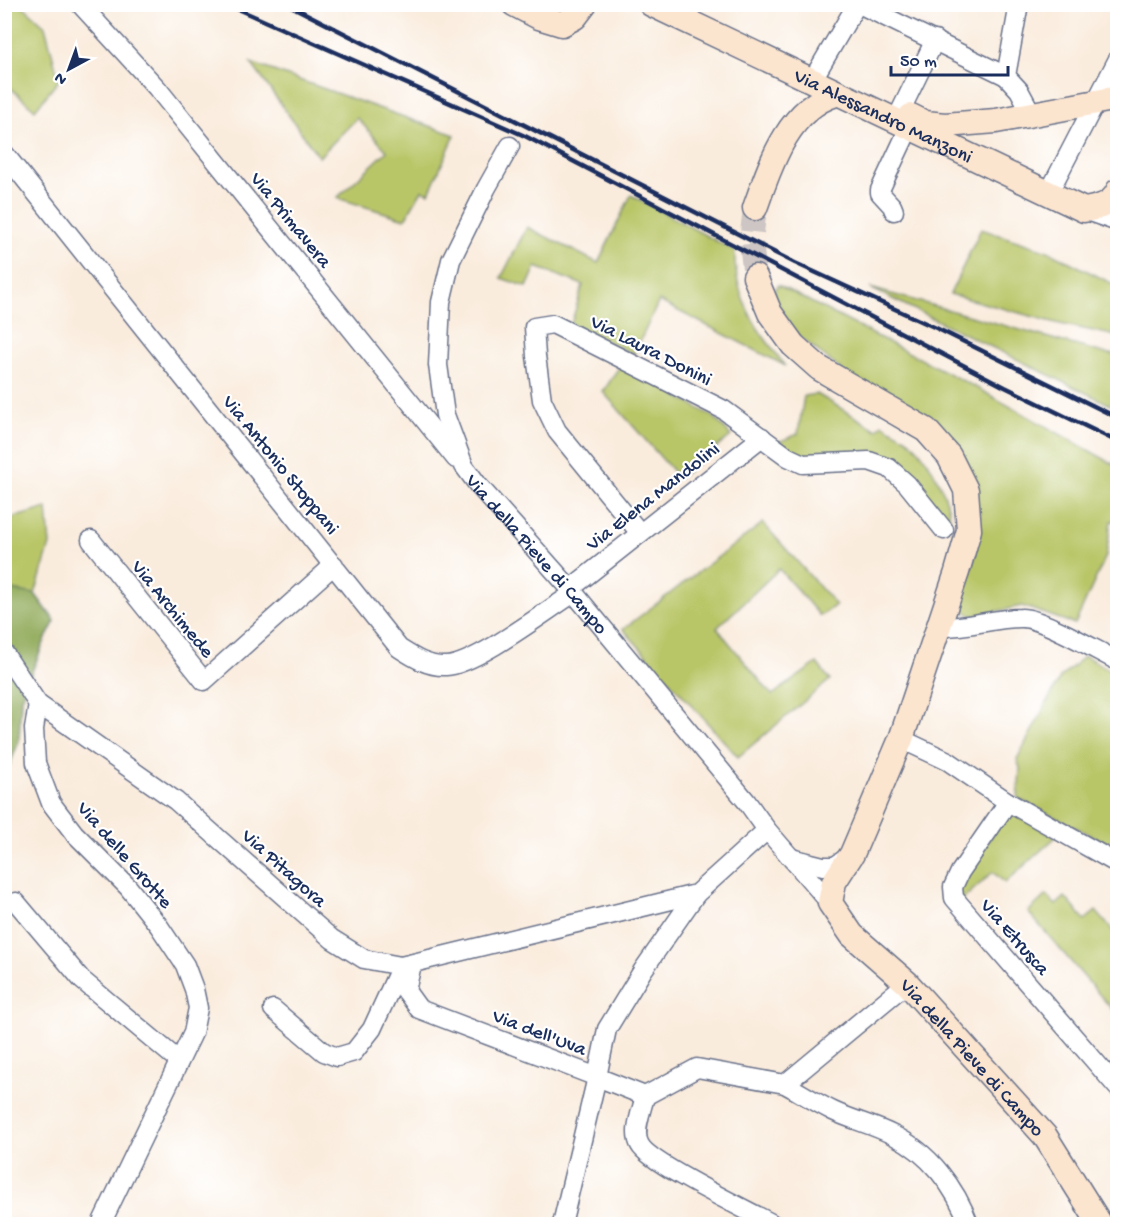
<svg xmlns="http://www.w3.org/2000/svg" width="1122" height="1229" font-family="'Gochi Hand',sans-serif">
	<style>
		.green { fill: #b9c668; stroke: #6a7a63; stroke-width: 1.5 }
		.forest { fill: #92ab5c; stroke: #566d5d; stroke-width: 1.5 }
		.lines { fill: none; stroke-linecap: round; stroke-linejoin: round }
		.secondary-tunnel { stroke: #cdc6c4; stroke-width: 24; stroke-dasharray: 24 12; stroke-linecap: butt }
		.street-casing { stroke: #69718a; stroke-width: 21 }
		.secondary-casing { stroke: #69718a; stroke-width: 27 }
		.street { stroke: #fff; stroke-width: 18 }
		.secondary { stroke: #fce5cf; stroke-width: 24 }
		.rail { stroke: #1b2f5e; stroke-width: 4.5 }
		.labels { text-anchor: middle; stroke-width: 4.5; stroke-linejoin: round; paint-order: stroke }
		.street-label { font-size: 20px; fill: #1b2f5e; stroke: #fff }
	</style>
	<rect width="100%" height="100%" fill="#fff"/>
	<filter id="ink" filterUnits="userSpaceOnUse"><feTurbulence type="fractalNoise" baseFrequency=".0167" numOctaves="2"/><feDisplacementMap in="SourceGraphic" scale="12" xChannelSelector="R" yChannelSelector="G"/><feConvolveMatrix kernelMatrix="1 2 1 2 8 2 1 2 1" color-interpolation-filters="sRGB"/></filter>
	<filter id="wash" filterUnits="userSpaceOnUse"><feTurbulence type="fractalNoise" baseFrequency=".008" numOctaves="4" result="noise"/><feDisplacementMap in="SourceGraphic" scale="24" xChannelSelector="R" yChannelSelector="G"/><feGaussianBlur stdDeviation="1.35" result="paint"/><feColorMatrix in="noise" values="0 0 0 0 0 0 0 0 0 0 0 0 0 0 0 0 0 1.4 0 .05"/><feComposite in="paint" operator="in"/></filter>
	<g filter="url(#wash)">
		<rect width="100%" height="100%" fill="#faecdd"/>
		<path class="green" d="M5,4L22,5L45,26L59,80L35,110L5,83Z
			M251,63L455,135L429,193L422,190L405,219L337,198L387,151L357,118L319,157Z
			M631,195L735,251C734,278 743,304 757,327C765,340 776,352 784,365L659,301L634,354L571,324L583,285L536,267L527,287L501,278L527,227L598,263Z
			M981,229L1048,251L1117,286V336L1060,324L950,294Z
			M778,285L977,388L1117,466V521H1111L1106,556L1075,624L1022,606L974,616C967,614 963,611 962,604C960,590 971,572 974,559C981,529 972,500 967,471L794,332L776,303L774,290Z
			M870,288L1103,353L1117,355V408Z
			M621,364L714,417L731,436L679,478L603,392Z
			M817,394L877,430L882,424C891,430 903,435 911,442C929,458 951,499 950,523L895,462L807,457L778,442L798,434L804,396Z
			M47,508L50,545L35,594L55,621L45,640L21,698L19,741L5,776V520Z
			M763,523L836,605L820,616L779,569L717,628L772,695L817,663L830,680L738,757L623,629Z
			M1085,656L1117,674V848L1018,799L1020,768L1017,759L1060,678Z
			M1009,811L1056,837L1005,883L993,872L961,901L958,883Z
			M1046,895L1056,905L1065,897L1085,920L1096,911L1114,932L1117,929V1015L1028,912Z"/>
		<path class="forest" d="M5,589L35,594L55,621L45,640L21,698L19,741L5,776Z"/>
	</g>
	<g filter="url(#ink)">
		<g class="lines">
			<path class="secondary-tunnel" d="M755,208L751,241L755,277"/>
			<g class="street-casing">
				<g id="street">
					<path d="M80,4L157,88L456,459"/>
					<path d="M859,4L1006,76"/>
					<path d="M1019,4L1006,76L1019,90L1032,114"/>
					<path d="M817,72L857,4"/>
					<path d="M900,112L935,40"/>
					<path id="s1" d="M510,146L486,189L451,260L441,302L438,365L445,415L464,466L478,485L574,593L747,802L767,830L830,903"/>
					<path d="M4,153L399,648C413,657 428,667 446,666C475,665 546,611 574,593"/>
					<path d="M1048,194L1118,59"/>
					<path d="M1084,210L1118,222"/>
					<path d="M894,211L892,206L880,193V190L909,128"/>
					<path d="M640,533L557,431L542,400L536,356L534,327L553,324L724,410L788,457L803,464L869,461L889,468L907,484L944,530"/>
					<path d="M91,540L204,681L334,565"/>
					<path d="M570,589L762,437"/>
					<path d="M939,627C967,628 993,618 1021,618C1041,617 1097,651 1118,661"/>
					<path d="M4,653L38,704L176,801L332,939L364,959L401,966L696,894L767,830"/>
					<path d="M38,704L34,729L36,763L51,803L74,833L128,887L159,926L185,965L194,989L198,1008L193,1033L101,1224"/>
					<path d="M901,739L948,761L1008,802L1118,864"/>
					<path d="M1008,802L960,872L953,887L954,898L1118,1088"/>
					<path d="M791,858L823,866H835L851,855"/>
					<path d="M16,902L82,980L179,1061"/>
					<path d="M412,964L406,991L419,1009L597,1077L607,1029L643,970L696,894"/>
					<path d="M273,1009L324,1052L337,1057L354,1052L372,1029L401,966"/>
					<path d="M785,1084C801,1093 817,1103 833,1111C852,1120 874,1125 893,1135C929,1152 956,1188 969,1224"/>
					<path d="M645,1096C642,1110 632,1132 640,1145C650,1164 747,1210 771,1223"/>
					<path d="M562,1224L597,1077L645,1096L697,1068L785,1084L907,983"/>
				</g>
			</g>
			<g class="secondary-casing">
				<g id="secondary">
					<path d="M514,4L539,17L562,24L575,17L585,4"/>
					<path id="s2" d="M651,4L1084,210C1097,208 1112,205 1118,191"/>
					<path d="M911,116L925,123L945,125L996,121L1118,98"/>
					<path d="M755,208C770,166 788,108 836,94"/>
					<path id="s3" d="M755,277L770,313L793,345L819,368L926,430L949,456L966,490L969,530L957,572L901,739L852,854L834,882L830,903L852,935L907,983L1045,1136L1100,1224"/>
				</g>
			</g>
			<use href="#street" class="street"/>
			<use href="#secondary" class="secondary"/>
			<path class="rail" d="M226,4L525,136L1005,387L1118,442
				M287,4L795,263L934,327L1118,418"/>
		</g>
	</g>
	<g class="labels">
		<g class="street-label">
			<text dy="7" stroke="none"><textPath href="#s2" startOffset="258">Via Alessandro Manzoni</textPath></text>
			<text transform="translate(292 219) rotate(51)" y="7">Via Primavera</text>
			<text transform="translate(652 349) rotate(27)" y="7">Via Laura Donini</text>
			<text transform="translate(282 464) rotate(51)" y="7">Via Antonio Stoppani</text>
			<text transform="translate(652 495) rotate(-38)" y="7">Via Elena Mandolini</text>
			<text dy="7" stroke="none"><textPath href="#s1" startOffset="454">Via della Pieve di Campo</textPath></text>
			<text transform="translate(174 608) rotate(51)" y="7">Via Archimede</text>
			<text transform="translate(126 854) rotate(49)" y="7">Via delle Grotte</text>
			<text transform="translate(285 867) rotate(42)" y="7">Via Pitagora</text>
			<text transform="translate(1016 936) rotate(49)" y="7">Via Etrusca</text>
			<text transform="translate(540 1031) rotate(21)" y="7">Via dell'Uva</text>
			<text dy="7" stroke="none"><textPath href="#s3" startOffset="960">Via della Pieve di Campo</textPath></text>
		</g>
	</g>
	<rect width="1122" height="1229" fill="none" stroke="#fff" stroke-width="24"/>
	<g transform="translate(69 69) rotate(221)" stroke="#ffffff" stroke-width="4.5" paint-order="stroke">
	<path d="M0-4.5L10 22L0 15L-10 22Z" fill="#1b2f5e"/>
	<text y="-9" font-size="16" font-weight="bold" text-anchor="middle" fill="#1b2f5e">N</text>
	</g>
	<path d="M891 66v9h117v-9" fill="none" stroke="#1b2f5e" stroke-width="3"/>
	<text x="900" y="66" font-size="18" fill="#1b2f5e" stroke="#ffffff" stroke-width="4.5" paint-order="stroke">50 m</text>
</svg>
